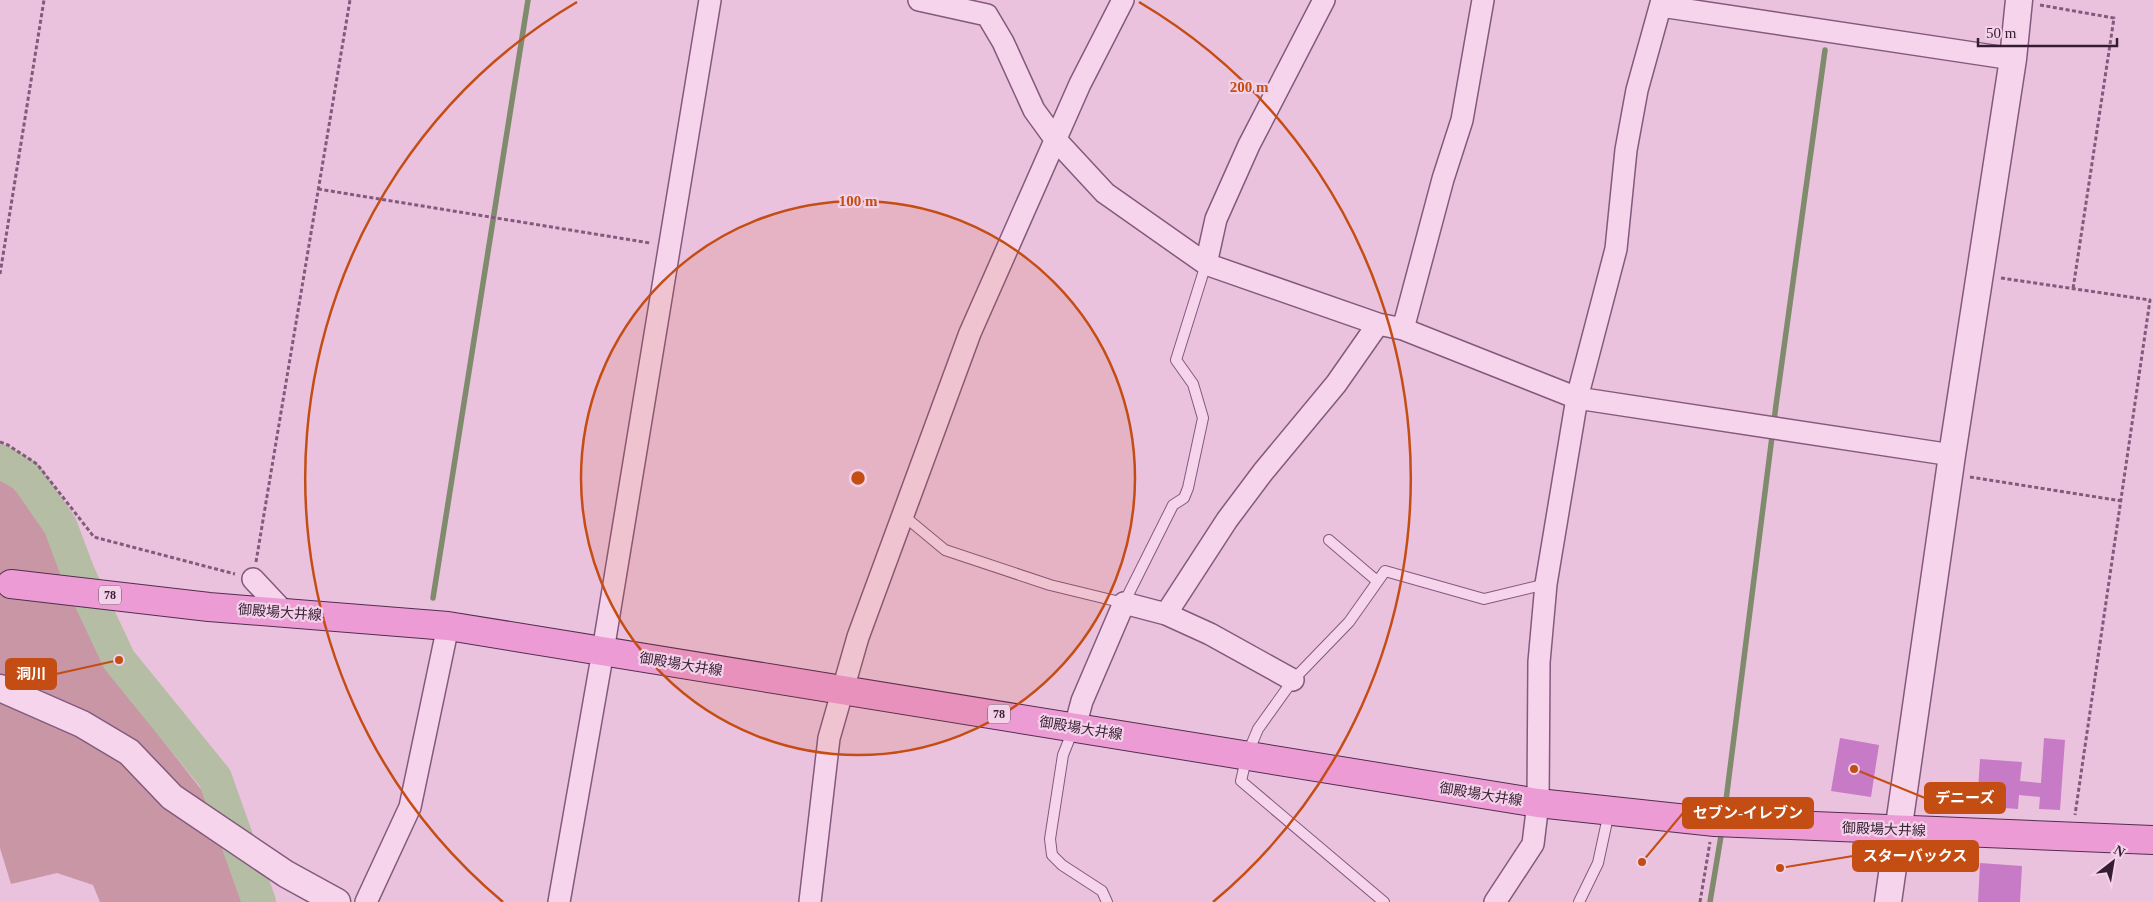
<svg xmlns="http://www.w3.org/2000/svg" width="2153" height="902" font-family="'Times New Roman','Noto Sans JP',serif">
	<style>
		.green { fill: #c896a4 }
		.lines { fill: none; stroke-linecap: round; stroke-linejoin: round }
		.stream { stroke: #7f8b6c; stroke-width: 5.5 }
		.river { stroke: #b5bea4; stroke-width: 34 }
		.building { fill: #c77ac5 }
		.service-casing { stroke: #835a7d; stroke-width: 12 }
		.minor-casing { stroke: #835a7d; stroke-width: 24 }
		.tertiary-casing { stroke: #835a7d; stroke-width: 29 }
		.primary-casing { stroke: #512e4e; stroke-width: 30 }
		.path { stroke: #835a7d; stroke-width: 3; stroke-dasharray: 4 2.5; stroke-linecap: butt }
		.service { stroke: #f6d4ec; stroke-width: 10 }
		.minor { stroke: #f6d4ec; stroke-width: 21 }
		.tertiary { stroke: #f6d4ec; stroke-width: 26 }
		.primary { stroke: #ec9bd4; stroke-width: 28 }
		.ring { fill: none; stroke: #c44d14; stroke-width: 2.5 }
		.labels { text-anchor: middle; stroke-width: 4.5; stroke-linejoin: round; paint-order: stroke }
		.shield { fill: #f3d1e8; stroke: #6d5369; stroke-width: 1 }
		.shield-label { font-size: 12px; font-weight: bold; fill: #341d32 }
		.street-label { font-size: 14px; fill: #341d32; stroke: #f3d1e8 }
		.centre { fill: #c44d14; stroke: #f3d1e8; stroke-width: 2.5 }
		.ring-label { font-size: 15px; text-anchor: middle; font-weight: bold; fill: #c44d14; stroke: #f3d1e8; stroke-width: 4.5; stroke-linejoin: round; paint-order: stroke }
		.leader { fill: none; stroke: #c44d14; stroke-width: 2 }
		.callout-dot { fill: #c44d14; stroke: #f3d1e8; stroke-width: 2 }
		.callout { fill: #c44d14; stroke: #c44d14; stroke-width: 2 }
		.callout-label { font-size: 15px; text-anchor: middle; font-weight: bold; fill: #fff }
	</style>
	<rect width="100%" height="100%" fill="#ebc2de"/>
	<path class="green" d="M0,474L44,521L101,651L142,714L211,802L246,902H100L93,885L57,873L11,884L0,848Z"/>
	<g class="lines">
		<path class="stream" d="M433,598L528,0
			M1724,816L1776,405L1825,50
			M1710,902L1722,830"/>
		<path class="river" d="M0,461L26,476L60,525L78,573L119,660L215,778L259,902"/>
	</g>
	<path class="building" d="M1840,738L1879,745L1871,797L1831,791Z
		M2044,738L2065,740L2060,810L2039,809L2040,797L2019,795L2018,809L1977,806L1980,759L2022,762L2020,781L2041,783Z
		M1980,863L2022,866L2020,902H1978Z"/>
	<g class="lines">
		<g class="service-casing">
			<path id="service" d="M904,516L945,550L1050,585L1124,603L1173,505L1184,498L1188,488L1203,418L1193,384L1176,360L1206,264
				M1329,540L1377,581
				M1073,730L1063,755L1050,839L1052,855L1062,865L1102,891L1107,902
				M1384,902L1241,781L1247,755L1258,729L1293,680L1349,622L1385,571L1484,599L1546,584
				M1579,902L1598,863L1609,812"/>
		</g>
		<g class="minor-casing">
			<path id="minor" d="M919,0L987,15L1003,42L1034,110L1055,139L1105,193L1206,264L1378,324L1403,329L1577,398L1952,455
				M1661,6L2013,59
				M1206,264L1216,219L1249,145L1324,0
				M1403,329L1443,179L1462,120L1483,0
				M253,579L283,611
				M1166,614L1227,520L1263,472L1336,384L1378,324
				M1075,727L1082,701L1124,603L1166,614L1210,634L1293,680
				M366,902L410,807L448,626
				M559,902L603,651L710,0
				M810,902L829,738L858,637L970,333L1080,84L1123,0
				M1495,902L1533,844L1538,803L1539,662L1546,584L1577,398L1616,249L1626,150L1637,90L1662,0"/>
		</g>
		<g class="tertiary-casing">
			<path id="tertiary" d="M0,688L82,724L129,752L172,797L286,874L337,902
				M1888,902L1952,455L2013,59L2019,0"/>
		</g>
		<g class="primary-casing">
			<path id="primary" d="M11,584L209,607L448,626L1538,803L1715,822L2153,840"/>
		</g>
		<path class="path" d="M2040,5L2114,18L2073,289
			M318,189L650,243
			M0,274L44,0
			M2001,278L2150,300L2075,815
			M0,442L8,445L37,464L94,537L235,574
			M1970,477L2122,501
			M256,562L350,0
			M1700,902L1710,842"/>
		<use href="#service" class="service"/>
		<use href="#minor" class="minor"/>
		<use href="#tertiary" class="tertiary"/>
		<use href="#primary" class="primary"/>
	</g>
	<circle cx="858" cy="478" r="277" fill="#c44d14" fill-opacity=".12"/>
	<g class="ring">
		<circle cx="858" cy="478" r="277"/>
		<path d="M503 902A553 553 0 0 1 577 2M1139 2A553 553 0 0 1 1213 902"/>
	</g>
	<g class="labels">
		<g class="shield">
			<rect x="99" y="585.5" width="22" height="19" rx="4"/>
			<rect x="988" y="704.5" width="22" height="19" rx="4"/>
		</g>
		<g class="shield-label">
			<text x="110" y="599">78</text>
			<text x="999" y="718">78</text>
		</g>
		<g class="street-label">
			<text transform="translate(280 612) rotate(4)" y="5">御殿場大井線</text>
			<text transform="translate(681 664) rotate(9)" y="5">御殿場大井線</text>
			<text transform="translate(1081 728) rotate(9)" y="5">御殿場大井線</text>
			<text transform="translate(1481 794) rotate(9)" y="5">御殿場大井線</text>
			<text transform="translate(1884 829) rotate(2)" y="5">御殿場大井線</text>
		</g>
	</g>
	<circle cx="858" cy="478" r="8" class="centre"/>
	<g class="ring-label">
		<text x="1249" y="92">200 m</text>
		<text x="858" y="206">100 m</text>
	</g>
	<path class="leader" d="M119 660L56 674M1854 769L1925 798M1642 862L1683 813M1780 868L1853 856"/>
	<g class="callout-dot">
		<circle cx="119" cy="660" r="5"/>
		<circle cx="1854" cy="769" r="5"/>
		<circle cx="1642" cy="862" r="5"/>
		<circle cx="1780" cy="868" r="5"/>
	</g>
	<g class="callout">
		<rect x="6" y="659" width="50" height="30" rx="5"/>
		<rect x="1925" y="783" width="80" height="30" rx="5"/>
		<rect x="1683" y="798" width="130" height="30" rx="5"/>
		<rect x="1853" y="841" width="125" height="30" rx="5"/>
	</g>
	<g class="callout-label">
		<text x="31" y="679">洞川</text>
		<text x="1965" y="803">デニーズ</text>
		<text x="1748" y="818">セブン-イレブン</text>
		<text x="1915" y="861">スターバックス</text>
	</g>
	<g transform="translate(2113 862) rotate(31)" stroke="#f3d1e8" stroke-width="4" paint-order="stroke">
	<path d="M0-4L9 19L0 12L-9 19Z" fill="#341d32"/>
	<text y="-8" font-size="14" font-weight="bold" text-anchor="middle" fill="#341d32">N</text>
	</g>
	<path d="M1978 38v8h139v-8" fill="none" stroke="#341d32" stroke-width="2.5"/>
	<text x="1986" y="38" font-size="15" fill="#341d32" stroke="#f3d1e8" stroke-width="4" paint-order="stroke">50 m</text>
</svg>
